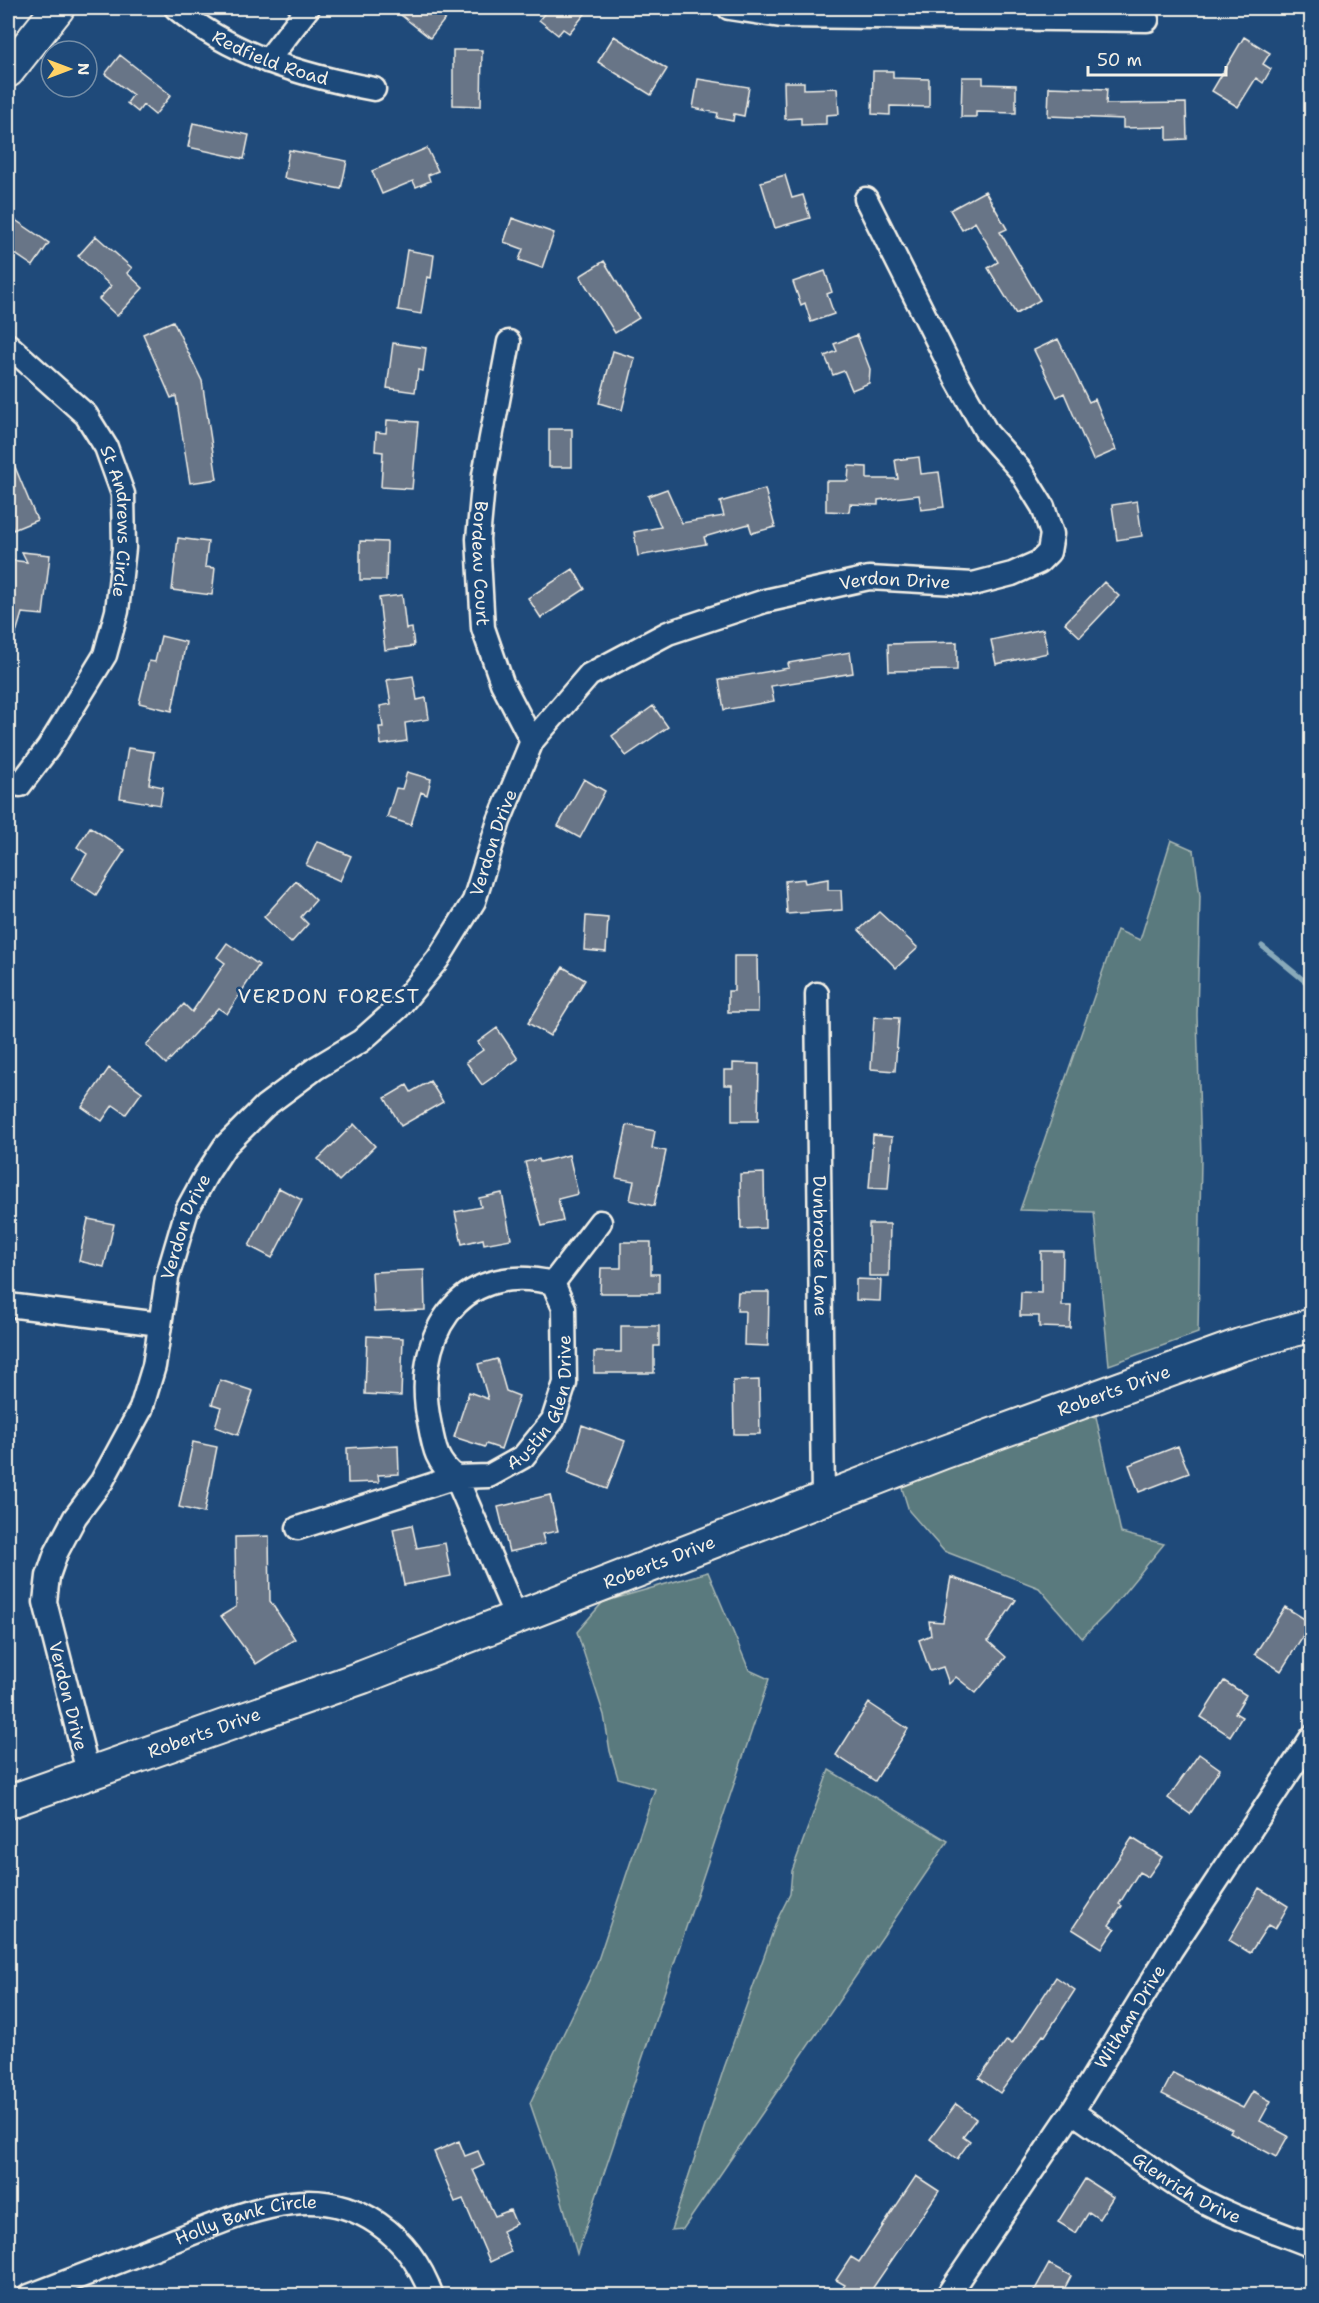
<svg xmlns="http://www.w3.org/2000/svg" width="1319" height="2303" font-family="'Shantell Sans',sans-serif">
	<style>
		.green { fill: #5a7a7e; stroke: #a7b6b3; stroke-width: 1.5 }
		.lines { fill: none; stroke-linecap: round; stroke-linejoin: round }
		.stream { stroke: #89aaba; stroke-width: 5 }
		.building { fill: #687487; stroke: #f4f1e8; stroke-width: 1.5 }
		.street-casing { stroke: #f4f1e8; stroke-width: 27 }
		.secondary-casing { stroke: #f4f1e8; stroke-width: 36 }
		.street { stroke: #1f4a7a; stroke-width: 22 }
		.secondary { stroke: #1f4a7a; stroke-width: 32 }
		.labels { text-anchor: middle; stroke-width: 5; stroke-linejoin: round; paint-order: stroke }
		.street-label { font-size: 18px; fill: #f4f1e8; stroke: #1f4a7a }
		.neighbourhood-label { font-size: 20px; letter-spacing: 1.5px; fill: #f4f1e8; stroke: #1f4a7a }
	</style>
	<rect width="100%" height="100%" fill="#1f4a7a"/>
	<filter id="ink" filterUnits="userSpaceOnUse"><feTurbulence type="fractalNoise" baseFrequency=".0167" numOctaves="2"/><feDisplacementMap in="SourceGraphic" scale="12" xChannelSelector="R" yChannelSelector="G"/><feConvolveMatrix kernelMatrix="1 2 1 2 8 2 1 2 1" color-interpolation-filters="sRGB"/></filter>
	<g filter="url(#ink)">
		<path class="green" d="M1171,840L1194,850L1200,896L1197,1015L1201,1158L1198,1333L1109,1365L1094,1212L1020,1210L1117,930L1140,940Z
			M1095,1412L1121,1533L1164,1544L1109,1611L1082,1638L1039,1588L944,1551L909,1511L901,1485Z
			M708,1572L749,1670L769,1679L577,2254L555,2176L530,2103L596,1966L655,1789L618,1778L610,1751L604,1715L577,1632L603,1602Z
			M829,1770L948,1841L683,2229L671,2230L724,2068L777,1920L790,1894L792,1871Z"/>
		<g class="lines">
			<path class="stream" d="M1262,946L1312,987"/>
		</g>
		<path class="building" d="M392,8H433L446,18L430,38Z
			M549,8H590L569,33L563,29L558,35L539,20Z
			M614,36L667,69L651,95L598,62Z
			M1244,37L1270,53L1263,64L1271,69L1263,83L1256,78L1238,107L1212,91Z
			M453,50H482L481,106L453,105Z
			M120,55L171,95L155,115L143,105L138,112L127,103L133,95L105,74Z
			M873,71H893V78L929,79V107L890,106V115L872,114Z
			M962,77H983V84L1016,85V113L976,112V117H961Z
			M698,79L749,87L744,116L734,114L733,121L717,118L718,113L693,108Z
			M784,82H804V89L837,88L839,114L826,115V124L801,125V118L785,119Z
			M1049,87L1107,89L1106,104L1186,103L1187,139L1167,140V127L1123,128V119L1048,116Z
			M193,123L249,135L244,159L188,147Z
			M427,148L438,171L428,175L430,181L416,187L413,181L382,194L372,171Z
			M289,150L347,161L341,189L284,178Z
			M785,175L792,198L803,195L810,218L775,228L761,182Z
			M985,191L1007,229L1000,232L1040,300L1016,314L988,268L998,262L975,222L962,230L950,210Z
			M8,215L49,243L33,266L8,249Z
			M512,218L554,233L542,268L519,260L523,249L504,242Z
			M96,236L132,268L127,273L143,288L117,316L99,299L111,286L78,256Z
			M407,250L434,255L431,278L427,277L421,314L398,310Z
			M604,261L639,318L615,333L580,276Z
			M825,271L832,292L827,294L834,314L811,322L805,303L801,305L793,282Z
			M173,321L202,381L217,479L190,483L176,396L171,398L143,334Z
			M857,335L870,369L869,383L852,390L844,371L833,375L825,356L837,351L834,344Z
			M1058,339L1089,402L1095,399L1116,450L1093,460L1064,393L1057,397L1034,350Z
			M393,343L426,348L423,371L418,370L415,392L387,388Z
			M613,351L635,358L622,410L599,403Z
			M387,420L418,422L412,489L381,487L383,452L375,451L376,432L386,433Z
			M549,429H572V467H549Z
			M8,450L37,520L13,530L8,517Z
			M919,457L921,474L939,472L944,507L921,510L919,495L878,500V505L850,504L849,512L826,511V481H848L849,466L867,467V479H898L895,460Z
			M667,489L682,523L724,516L720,502L765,489L775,527L752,533L749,524L704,537L706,544L638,556L634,532L661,527L648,496Z
			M1137,501L1142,536L1117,540L1112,505Z
			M178,538L208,542L205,567L215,568L212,595L172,590Z
			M360,541L387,542L386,580H360Z
			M22,552L50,555L43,615L22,613L11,650L8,649V581L10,560L27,562Z
			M573,569L585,589L541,618L528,598Z
			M1104,582L1119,596L1080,637L1065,623Z
			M402,595L406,629L412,628L414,646L385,650L379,598Z
			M1043,629L1048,653L996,664L991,640Z
			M161,636L186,642L172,711L139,703L149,661L155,662Z
			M957,642V670L889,671L888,644Z
			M850,652L853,673L771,686L774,701L724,710L719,680L789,668L788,663Z
			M413,676L417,700L426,698L429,719L405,723L407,741L381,745L379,727H383L380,706L391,704L387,680Z
			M653,706L668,727L626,756L612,736Z
			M128,748L154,752L149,784L163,787L160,805L120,798Z
			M407,772L431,779L427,795L421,792L411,825L387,817L396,788L402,789Z
			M584,779L605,791L580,838L558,826Z
			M90,827L125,850L96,895L72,879L87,854L77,847Z
			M317,841L351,856L340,881L306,865Z
			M804,879L805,883L828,879V890H841L842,910L787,914L785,881Z
			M296,881L316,900L301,917L308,924L291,943L264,917Z
			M879,912L918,948L896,968L859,930Z
			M586,916L608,918L606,952L584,950Z
			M227,943L259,965L227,1014L218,1008L166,1064L146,1045L184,1004L192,1012L225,963L217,957Z
			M734,956H757L758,1012H728V991H734Z
			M563,967L585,980L550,1036L528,1023Z
			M874,1017L899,1018L895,1071L871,1069Z
			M497,1028L518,1059L482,1085L466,1062L483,1050L478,1042Z
			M733,1063L759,1064L758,1121H732V1085H724V1070H733Z
			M109,1068L142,1092L126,1114L113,1105L102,1121L82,1107Z
			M430,1081L443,1102L401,1126L385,1098L407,1085L411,1092Z
			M354,1124L375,1146L339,1181L318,1159Z
			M627,1125L655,1131L652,1148L666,1151L654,1206L630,1200L634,1181L616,1178Z
			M873,1135L892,1137L888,1189L869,1188Z
			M569,1155L578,1194L558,1199L563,1221L542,1226L525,1162L539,1159L540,1162Z
			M764,1173L765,1228L741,1229L740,1174Z
			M279,1188L302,1200L272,1258L249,1246Z
			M502,1193L511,1239L484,1244L483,1239L462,1244L455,1212L481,1207L479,1198Z
			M88,1219L114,1224L104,1267L79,1261Z
			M869,1224H890L889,1276H869Z
			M621,1242H651V1274H659V1293H600L601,1268H621Z
			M1041,1251H1063L1062,1306H1071L1070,1328L1039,1327V1316H1020L1021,1292L1041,1293Z
			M424,1270L425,1310L374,1312L372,1272Z
			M856,1279L881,1280L880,1301L856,1300Z
			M738,1292H769L768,1346L744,1345L745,1311H737Z
			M621,1326H659V1346H654V1373H594V1352H621Z
			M367,1336L403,1338L401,1396L365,1394Z
			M497,1359L506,1391L519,1396L501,1449L486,1444L485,1447L454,1437L469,1392L488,1399L478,1364Z
			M220,1380L253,1391L238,1435L215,1427L221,1407L212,1404Z
			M759,1380L760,1434H734L733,1381Z
			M582,1425L625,1441L607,1489L568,1474Z
			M193,1442L217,1447L204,1513L179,1507Z
			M398,1445L399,1474L378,1475L379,1482L348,1483L347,1448Z
			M1178,1446L1189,1473L1139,1492L1129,1465Z
			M550,1495L558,1531L542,1534L545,1544L509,1552L498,1507Z
			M412,1525L417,1548L445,1543L451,1576L404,1585L393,1529Z
			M269,1536L270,1601L295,1639L256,1664L221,1616L236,1607L235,1537Z
			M951,1577L1016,1600L988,1641L1006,1657L976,1693L956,1677L949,1684L943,1667L930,1671L919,1640L931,1635L929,1621L943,1622Z
			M1285,1607L1311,1623L1281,1671L1255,1654Z
			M1224,1681L1246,1695L1235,1713L1242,1717L1230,1736L1201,1717Z
			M869,1703L908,1729L875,1781L836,1755Z
			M1199,1754L1220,1769L1190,1814L1168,1798Z
			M1132,1838L1162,1857L1148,1877L1139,1872L1119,1904L1122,1906L1109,1925L1115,1929L1102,1948L1072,1929Z
			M1259,1888L1288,1906L1275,1929L1268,1925L1250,1953L1229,1940Z
			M1056,1977L1075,1990L1045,2036L1043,2035L1000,2093L979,2078L1007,2040L1012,2044Z
			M1173,2073L1243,2108L1253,2091L1271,2101L1260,2121L1288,2136L1276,2157L1230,2132L1232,2129L1162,2094Z
			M956,2104L976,2119L963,2136L970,2141L957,2159L930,2139Z
			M459,2141L465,2156L478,2151L484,2165L473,2170L495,2216L510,2210L516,2224L502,2231L511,2252L490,2262L463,2199L455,2202L434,2152Z
			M916,2176L939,2191L868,2295H838L845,2285L836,2280L851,2257L859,2262Z
			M1085,2179L1113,2197L1099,2219L1089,2212L1076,2233L1058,2222Z
			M1049,2264L1071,2276L1061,2295H1032Z"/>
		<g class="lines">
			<g class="street-casing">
				<g id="street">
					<path id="s1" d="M176,8C231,55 304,76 374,89"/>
					<path d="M729,8L781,16L1147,20"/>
					<path d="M267,61L308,8"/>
					<path id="s2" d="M509,342L484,475L478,539L483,628L502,683L532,741"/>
					<path id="s3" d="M8,345L86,415L106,447L123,494L124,548L117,611L105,655L48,748L20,785"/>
					<path id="s4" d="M817,994L823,1498"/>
					<path d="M553,1283L600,1222"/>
					<path d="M8,1305L160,1324"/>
					<path id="s5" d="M298,1528L456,1477L489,1476L523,1457L553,1420L565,1383L564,1308L553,1283C456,1259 411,1340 430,1426C434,1448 437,1464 456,1477L517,1619"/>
					<path id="s6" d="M88,1772L45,1602L48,1576L56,1553L75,1517L102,1481L141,1409L154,1366L167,1278L187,1210L206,1175L225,1146L265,1106L316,1068L361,1041L398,1008L438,959L474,901L499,821L532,741L589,675L668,633L765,601L869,578L973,584L1012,574L1039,562L1049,552L1052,534L1043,507L1020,470L987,433L957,380L866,199"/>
					<path id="s7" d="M1072,2112C1111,2137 1146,2167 1185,2191C1224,2215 1270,2229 1312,2246"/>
					<path id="s8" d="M29,2296C76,2278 123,2260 170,2242C209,2227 250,2208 292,2203C357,2195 410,2235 432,2296"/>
					<path id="s9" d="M947,2296L1072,2112L1171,1950L1312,1737"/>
				</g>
			</g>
			<g class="secondary-casing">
				<g id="secondary">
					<path d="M8,71L58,8"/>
					<path id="s10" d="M8,1802L363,1677L942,1453L1240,1345L1312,1325"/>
				</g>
			</g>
			<use href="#street" class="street"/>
			<use href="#secondary" class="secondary"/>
		</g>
	</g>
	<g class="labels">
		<g class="street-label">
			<text dy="6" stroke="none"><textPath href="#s1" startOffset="108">Redfield Road</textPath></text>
			<text dy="6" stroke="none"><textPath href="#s3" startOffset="219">St Andrews Circle</textPath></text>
			<text dy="6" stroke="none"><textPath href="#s2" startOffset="224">Bordeau Court</textPath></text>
			<text dy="6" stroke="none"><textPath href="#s6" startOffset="1608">Verdon Drive</textPath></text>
			<text dy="6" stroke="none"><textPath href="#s6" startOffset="1088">Verdon Drive</textPath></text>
			<text dy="6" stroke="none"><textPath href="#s6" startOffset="582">Verdon Drive</textPath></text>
			<text dy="6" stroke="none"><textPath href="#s4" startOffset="252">Dunbrooke Lane</textPath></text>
			<text dy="6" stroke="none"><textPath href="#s10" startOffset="1180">Roberts Drive</textPath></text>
			<text dy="6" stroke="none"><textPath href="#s5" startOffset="297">Austin Glen Drive</textPath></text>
			<text dy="6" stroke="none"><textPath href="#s10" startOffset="694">Roberts Drive</textPath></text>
			<text transform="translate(68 1696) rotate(76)" y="6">Verdon Drive</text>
			<text dy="6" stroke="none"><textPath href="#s10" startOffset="208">Roberts Drive</textPath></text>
			<text dy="6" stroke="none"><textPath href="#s9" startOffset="334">Witham Drive</textPath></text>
			<text dy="6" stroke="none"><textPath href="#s7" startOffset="138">Glenrich Drive</textPath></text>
			<text dy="6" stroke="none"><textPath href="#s8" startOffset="231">Holly Bank Circle</textPath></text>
		</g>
		<g class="neighbourhood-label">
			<text x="329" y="1003">VERDON FOREST</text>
		</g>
	</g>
	<rect width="1319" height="2303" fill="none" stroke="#1f4a7a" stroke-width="30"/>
	<rect x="15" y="15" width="1289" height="2273" fill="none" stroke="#f4f1e8" stroke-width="2" filter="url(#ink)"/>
	<g transform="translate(69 69) rotate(90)"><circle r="28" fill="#1f4a7a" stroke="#748da6" stroke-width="1.5"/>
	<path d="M0-4.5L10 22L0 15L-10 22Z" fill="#ffd166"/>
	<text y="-9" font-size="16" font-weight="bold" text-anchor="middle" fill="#f4f1e8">N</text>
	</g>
	<path d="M1088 66v9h138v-9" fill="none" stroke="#f4f1e8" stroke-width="3"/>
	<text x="1097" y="66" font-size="18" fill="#f4f1e8" stroke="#1f4a7a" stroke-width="4.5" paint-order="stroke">50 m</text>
</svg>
